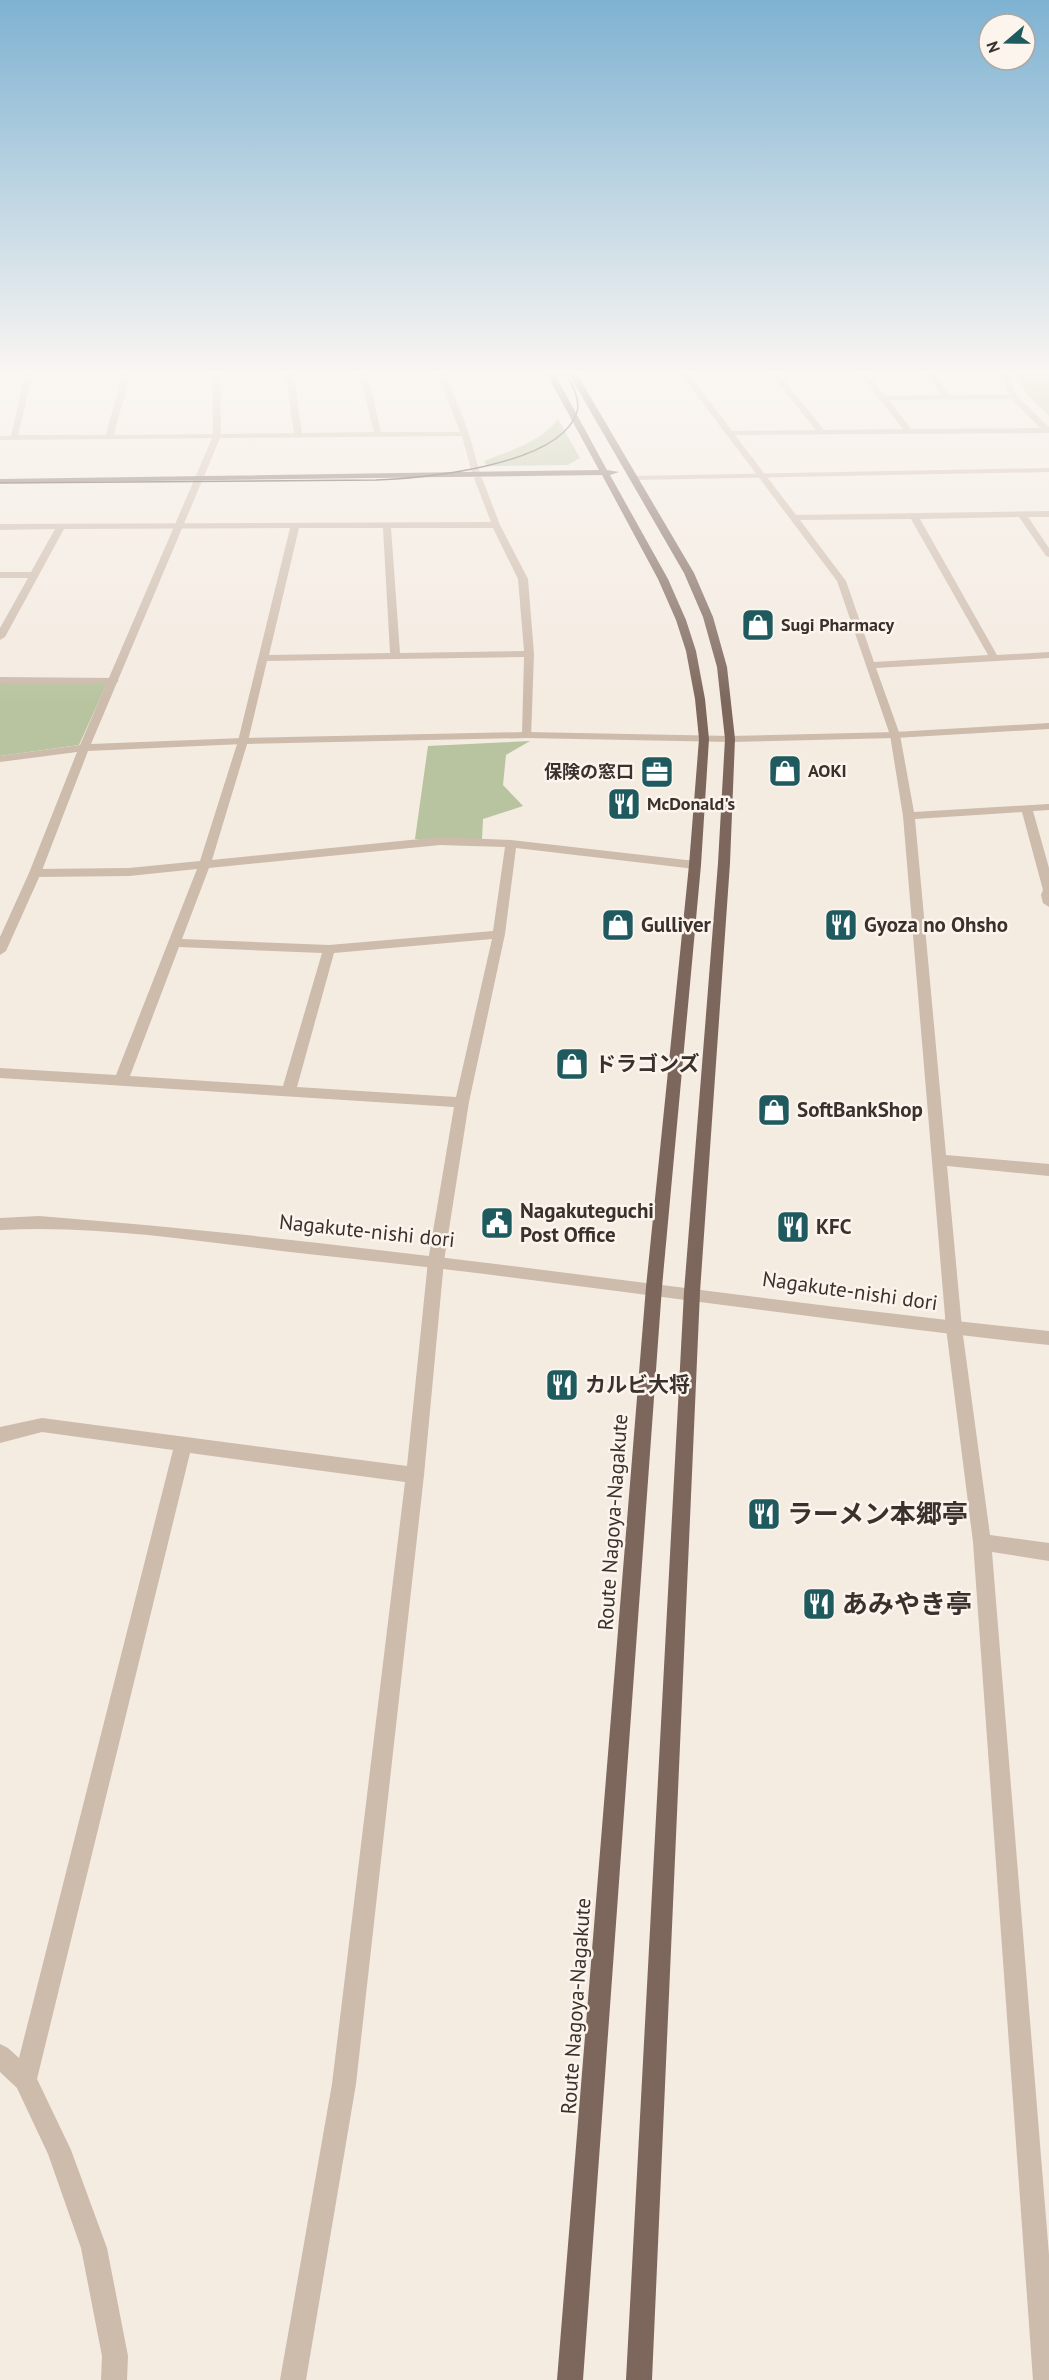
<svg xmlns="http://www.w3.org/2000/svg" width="1049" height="2380" font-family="'PT Sans','Noto Sans JP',sans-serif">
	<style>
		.green { fill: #b8c4a0 }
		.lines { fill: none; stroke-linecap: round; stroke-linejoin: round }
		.path { stroke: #b9a596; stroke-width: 2; stroke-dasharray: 1.5 1.5; stroke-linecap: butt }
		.minor { fill: #cdbbac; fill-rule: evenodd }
		.tertiary { fill: #cdbbac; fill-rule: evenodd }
		.primary { fill: #7d675c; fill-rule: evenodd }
		.tram { stroke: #3b302b; stroke-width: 1.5 }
		.labels { text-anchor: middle; stroke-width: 5; stroke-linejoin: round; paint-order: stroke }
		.far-poi-label { font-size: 18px; font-weight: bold; fill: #3b302b; stroke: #fbf5ee; text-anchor: start }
		.poi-label { font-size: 21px; font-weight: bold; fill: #3b302b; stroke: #fbf5ee; text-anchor: start }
		.street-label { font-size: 21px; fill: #3b302b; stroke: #fbf5ee }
		.near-poi-label { font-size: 26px; font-weight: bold; fill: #3b302b; stroke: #fbf5ee; text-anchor: start }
	</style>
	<rect width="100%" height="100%" fill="#f4ebe1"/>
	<path class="green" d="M1016,369H1049V416C1036,403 1017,388 1016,369Z
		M558,419L580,458L568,465L487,466L484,461C512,450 539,443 558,419Z
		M0,683H107L79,745L0,756Z
		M530,741L506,755L503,785L523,806L483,819L482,839H415L428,746Z"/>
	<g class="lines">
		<path class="path" d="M1038,398L1049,400"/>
		<path class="minor" d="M26,369H34L18,435H106C110,413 122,391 119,369H127C130,390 118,413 114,435L294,433L285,369H293L302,433L374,432L358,369H366L381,432H460L436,369H444L469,434L480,473L476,475L472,473L462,436L0,440V436H11Z
			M677,369H685L732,431L816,430L767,369H775L824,430L903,429L856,369H864L885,396L941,395L923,369H931L949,395H1009L998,369H1006L1017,396L1049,427V433L735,435L796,515L1049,511V517H1028L1049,548V557L1046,556L1019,517L920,519L997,655L1049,652V658L876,668L900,735L914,812L1049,804V810L1033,811L1049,868V907L1043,903L1041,895L1043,890L1022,812L915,819L946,1155L1049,1164V1176L947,1166L962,1328L990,1535L1049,1543V1561L992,1552L1049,2255V2380H1033L973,1542L946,1328L903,816L890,735L837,581ZM1012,399L1040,428L911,429L889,400ZM911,519L988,655L874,662L846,581L800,520Z
			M478,476L482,478L500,525L528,579L534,654L531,737L527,738L522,735L524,657L267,661L248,741L212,860L440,837L511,840L695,861L701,865L695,869L516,848L505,934L469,1102L444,1261L424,1475L356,2084L306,2380H280L332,2084L405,1482L190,1453L37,2079L71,2150L107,2248L128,2356L127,2380H101L102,2356L81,2248L48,2154L17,2088L0,2072V2044L8,2048L19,2058L173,1450L42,1432L0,1443V1427L42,1418L407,1466L428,1261L454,1107L0,1078V1068L116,1075L197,869L129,876L35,877L29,873L35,869L129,868L200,861L238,741L290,528L64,529L5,637L0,640V628L28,578H0V572H31L55,529L0,530V524L491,522L474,478ZM299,528H383L390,653L269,655ZM391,528H493L518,579L524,651L400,653ZM440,845L505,847L493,931L329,945L182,939L209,868ZM492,939L456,1097L297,1087L334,953ZM179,947L322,953L283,1086L130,1076Z
			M0,677L114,678L119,681L114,684L0,683Z"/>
		<path class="tertiary" d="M212,369H220L221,436L91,744L243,738L527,732L730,736L895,732L1049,723V729L895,738L730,742L527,738L243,744L88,751L41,873L6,951L0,955V937L29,873L77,752L0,762V756L80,745L213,436Z
			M1049,468V472L634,480L630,478L634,476Z
			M39,1216C377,1242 712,1296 1049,1331V1345C805,1319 562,1280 317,1255C213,1244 105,1224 0,1230V1218Z"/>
		<path class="primary" d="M544,369H552L607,470L619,472L610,475L668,579L686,620L696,651L705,699L709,739L701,865L662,1287L583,2380H557L646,1287L689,865L699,739L695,699L686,651L676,620L658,579L602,475L0,483V479L599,470Z
			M566,369H574L694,573L713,617L727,667L735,739L730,863L700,1292L652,2380H626L684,1292L718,863L725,739L717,667L703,617L684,573Z"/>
		<path class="tram" d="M0,483L376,480C424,478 560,466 577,412C581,397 570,381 563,369"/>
	</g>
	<linearGradient id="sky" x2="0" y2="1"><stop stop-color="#7eb2d2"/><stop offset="0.53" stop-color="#faf6f2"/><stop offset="1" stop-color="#faf6f2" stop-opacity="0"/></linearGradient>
	<rect width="1049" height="702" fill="url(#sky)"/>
	<defs>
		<g id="shop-square" transform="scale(1.725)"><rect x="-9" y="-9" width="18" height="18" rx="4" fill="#1f5a5e" stroke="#fbf5ee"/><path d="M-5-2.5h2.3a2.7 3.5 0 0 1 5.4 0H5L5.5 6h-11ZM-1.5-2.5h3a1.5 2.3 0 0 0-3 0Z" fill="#fff"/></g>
		<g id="office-square" transform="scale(1.725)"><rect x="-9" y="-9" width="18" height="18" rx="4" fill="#1f5a5e" stroke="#fbf5ee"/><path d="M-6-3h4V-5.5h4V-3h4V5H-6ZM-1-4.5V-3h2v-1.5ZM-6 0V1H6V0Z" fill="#fff"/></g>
		<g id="restaurant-square" transform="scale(1.725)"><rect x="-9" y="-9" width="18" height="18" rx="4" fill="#1f5a5e" stroke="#fbf5ee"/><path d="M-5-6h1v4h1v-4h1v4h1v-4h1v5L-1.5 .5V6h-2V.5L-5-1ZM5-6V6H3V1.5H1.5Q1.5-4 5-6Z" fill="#fff"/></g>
		<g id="civic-square" transform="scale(1.725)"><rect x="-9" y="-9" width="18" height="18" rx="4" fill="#1f5a5e" stroke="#fbf5ee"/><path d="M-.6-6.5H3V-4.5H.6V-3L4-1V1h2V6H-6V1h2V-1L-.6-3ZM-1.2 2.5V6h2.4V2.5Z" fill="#fff"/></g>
	</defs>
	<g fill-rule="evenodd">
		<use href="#shop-square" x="758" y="625"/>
		<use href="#shop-square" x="785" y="771"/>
		<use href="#office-square" x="657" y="772"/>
		<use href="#restaurant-square" x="624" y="804"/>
		<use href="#shop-square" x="618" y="925"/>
		<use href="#restaurant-square" x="841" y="925"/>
		<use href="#shop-square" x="572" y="1064"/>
		<use href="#shop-square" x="774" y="1110"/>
		<use href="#civic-square" x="497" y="1223"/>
		<use href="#restaurant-square" x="793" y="1227"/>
		<use href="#restaurant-square" x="562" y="1385"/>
		<use href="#restaurant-square" x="764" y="1514"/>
		<use href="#restaurant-square" x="819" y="1604"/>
	</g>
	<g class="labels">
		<g class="far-poi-label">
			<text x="781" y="631">Sugi Pharmacy</text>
			<text x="808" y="777">AOKI</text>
			<text x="634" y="778" text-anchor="end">保険の窓口</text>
			<text x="647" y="810">McDonald's</text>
		</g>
		<g class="poi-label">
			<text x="641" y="932">Gulliver</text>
			<text x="864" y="932">Gyoza no Ohsho</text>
			<text x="595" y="1071">ドラゴンズ</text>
			<text x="797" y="1117">SoftBankShop</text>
			<text x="520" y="1218">Nagakuteguchi<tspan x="520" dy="24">Post Office</tspan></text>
			<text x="816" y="1234">KFC</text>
			<text x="585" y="1392">カルビ大将</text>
		</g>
		<g class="street-label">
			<text transform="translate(367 1231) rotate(6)" y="7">Nagakute-nishi dori</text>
			<text transform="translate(850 1291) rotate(8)" y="7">Nagakute-nishi dori</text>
			<text transform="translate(613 1522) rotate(-86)" y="7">Route Nagoya-Nagakute</text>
			<text transform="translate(576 2006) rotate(-86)" y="7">Route Nagoya-Nagakute</text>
		</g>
		<g class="near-poi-label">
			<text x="787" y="1523">ラーメン本郷亭</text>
			<text x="842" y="1613">あみやき亭</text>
		</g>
	</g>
	<g transform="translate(1007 42) rotate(250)"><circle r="28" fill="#fbf5ee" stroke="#aea6a0" stroke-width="1.5"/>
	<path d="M0-4.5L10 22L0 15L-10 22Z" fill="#1f5a5e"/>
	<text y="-9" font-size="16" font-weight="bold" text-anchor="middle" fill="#3b302b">N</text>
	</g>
</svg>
